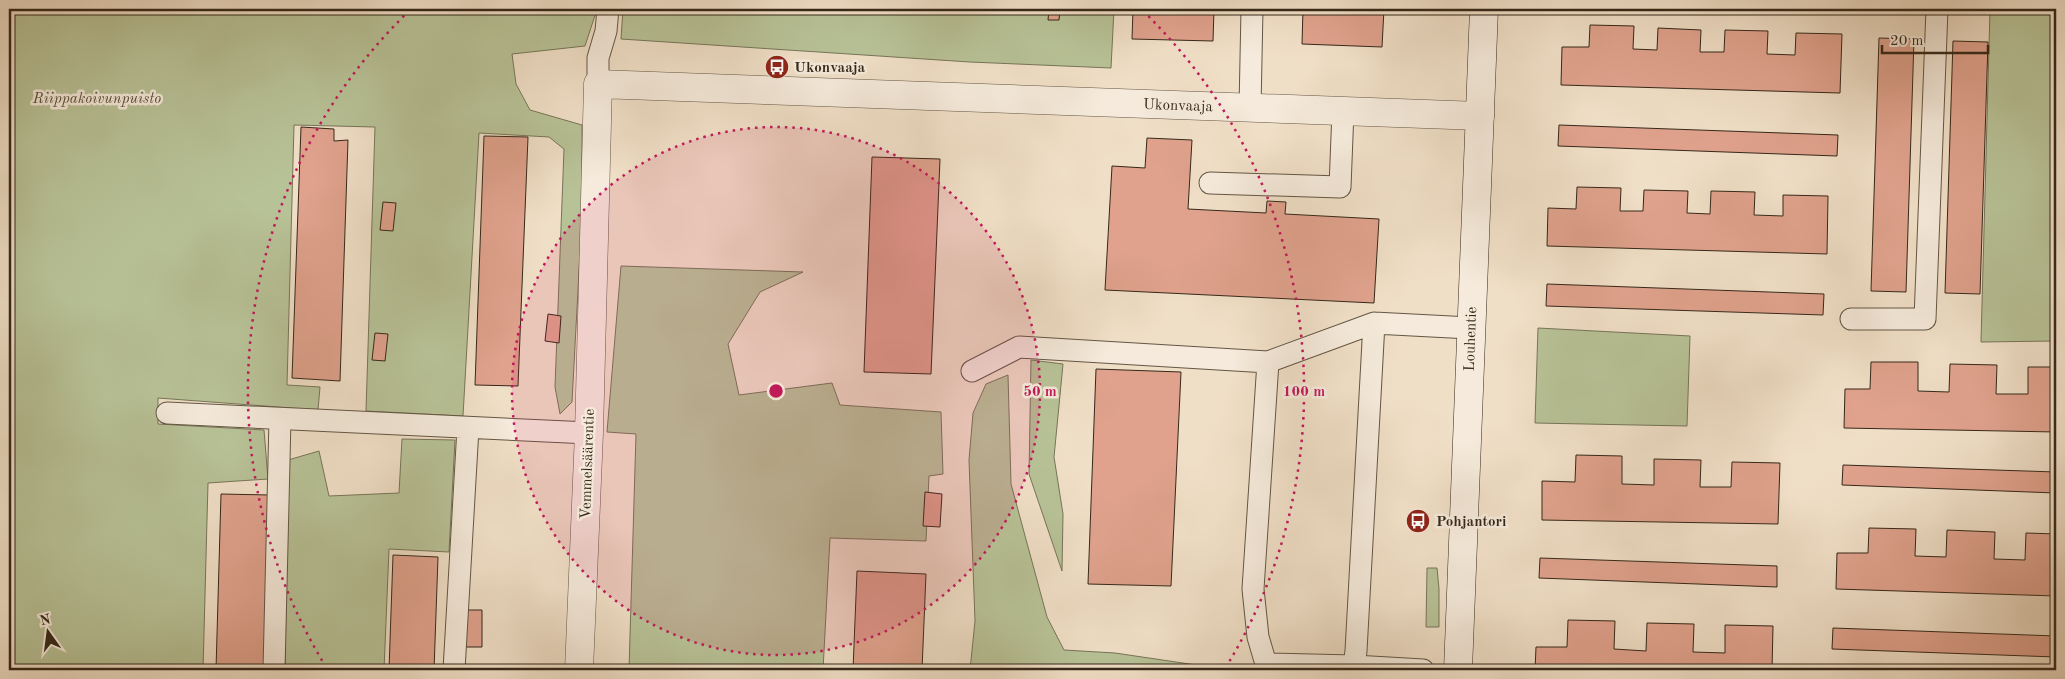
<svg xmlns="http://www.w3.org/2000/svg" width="2065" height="679" font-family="'Old Standard TT',serif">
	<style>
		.green { fill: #b8c297; stroke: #767558 }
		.building { fill: #e0a28d; stroke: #352819 }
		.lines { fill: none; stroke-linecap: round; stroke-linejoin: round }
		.lane-casing { stroke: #645644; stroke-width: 23 }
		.street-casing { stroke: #645644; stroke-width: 29 }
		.secondary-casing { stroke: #352819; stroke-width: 29 }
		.lane { stroke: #f5eadb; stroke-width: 21 }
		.street { stroke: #f5eadb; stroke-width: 28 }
		.secondary { stroke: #f5eadb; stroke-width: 28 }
		.ring { fill: none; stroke: #c2185b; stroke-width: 2.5; stroke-dasharray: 2.5 5 }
		.labels { text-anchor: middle; stroke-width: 5; stroke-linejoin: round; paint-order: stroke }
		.poi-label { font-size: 15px; font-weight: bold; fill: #352819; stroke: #f5eadb; text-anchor: start }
		.park-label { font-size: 15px; font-style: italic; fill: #564e38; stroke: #f5eadb }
		.street-label { font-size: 15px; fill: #352819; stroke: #f5eadb }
		.centre { fill: #c2185b; stroke: #f5eadb; stroke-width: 2.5 }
		.ring-label { font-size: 15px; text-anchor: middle; font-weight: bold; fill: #c2185b; stroke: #f5eadb; stroke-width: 5; stroke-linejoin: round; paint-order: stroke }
	</style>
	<rect width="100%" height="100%" fill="#f0dfc7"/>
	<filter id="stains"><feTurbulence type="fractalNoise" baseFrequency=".004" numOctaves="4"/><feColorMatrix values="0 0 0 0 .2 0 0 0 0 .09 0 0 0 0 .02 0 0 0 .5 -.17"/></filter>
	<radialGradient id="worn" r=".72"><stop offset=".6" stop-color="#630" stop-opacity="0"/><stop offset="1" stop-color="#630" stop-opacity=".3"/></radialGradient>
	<path class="green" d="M9,9H597L585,46L512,54L516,84L530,110L582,125V215L572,402L560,414L555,387L564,149L549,137L479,133L463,416L366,411L375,127L294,125L287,385L320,387L318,410L158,398V424L264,430L268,479L208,483L203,670H9Z
		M623,9H1114L1111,68L970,62L621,39Z
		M1990,9H2056V341L1981,342Z
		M621,266L803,272L760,292L728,344L739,395L832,383L840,405L941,412L943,474L929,476L926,541L830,538L823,670H629L636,434L607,432Z
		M1538,328L1690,336L1687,426L1535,423Z
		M1031,360L1063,364L1054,457L1063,514L1062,571L1029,474Z
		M1008,375L1011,484L1047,617L1064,650L1115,653L1203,666L1204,670H970L975,621L969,460L973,413L986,384Z
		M402,439L455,440L449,552L389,549L384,670H285L288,460L319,451L329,496L399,493Z
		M1427,568H1437L1439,589V627H1426Z"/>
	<path class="building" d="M1049,9H1060L1059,20H1048Z
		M1133,9H1214L1213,41L1132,39Z
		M1303,9H1384L1382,47L1302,44Z
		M1590,25L1634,26L1633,49L1657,50L1658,28L1701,30L1700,52H1724L1725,30L1768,31L1767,54L1795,55L1796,33L1842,34L1840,93L1561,85L1562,47H1589Z
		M1879,38L1914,39L1906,292L1871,291Z
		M1953,41L1988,42L1980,294L1945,293Z
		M1559,125L1838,135L1837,156L1558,146Z
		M301,127L334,129V141L348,140L340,381L292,378Z
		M484,136L528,137L518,386L475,385Z
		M1147,138L1192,140L1188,209L1266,213L1267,201L1286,202L1285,214L1379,219L1374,303L1105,290L1112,166L1145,168Z
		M872,157L940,159L931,374L864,372Z
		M1577,187L1621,188L1620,211H1643L1644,190L1688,191L1687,213L1710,214L1711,191L1755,192L1754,215L1783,216V195L1828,196L1827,254L1547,246L1548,208L1576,209Z
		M383,202L396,203L393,231L380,230Z
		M1547,284L1824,294L1823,315L1546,306Z
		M548,314L561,316L559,343L545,341Z
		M375,333L388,334L385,361L372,360Z
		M1871,362H1918V391L1949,392L1950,364L1997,365L1996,394H2028V367H2056V432L1844,428L1845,389H1870Z
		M1096,369L1181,372L1171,586L1088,584Z
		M1576,455L1622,456V484L1654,485V459L1701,460L1700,487H1731L1732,462L1780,463L1778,524L1542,520V481L1575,482Z
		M1843,465L2056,472V493L1842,485Z
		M925,492L942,494L940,527L923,526Z
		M221,494L270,495L264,670H216Z
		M1869,528L1916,529L1915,556L1946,557L1947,530L1995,532L1994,559L2025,560L2026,533L2056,534V596L1836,589L1837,553H1868Z
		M393,555L438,557L434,670H389Z
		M1540,558L1777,566V587L1539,578Z
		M857,571L926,574L922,670H853Z
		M466,610H482V647H466Z
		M1568,620L1615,621L1614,649L1646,651L1647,623L1694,624L1693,652L1725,653V625L1773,626L1772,670H1535L1536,647H1567Z
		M1833,628L2056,636V657L1832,649Z"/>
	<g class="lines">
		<g class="lane-casing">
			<path id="lane" d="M598,84V58L606,31L608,9
				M1250,108L1252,9
				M1210,183L1340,187L1343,111
				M1851,319H1925L1937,9
				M1374,323L1356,651L1354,666L1423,670
				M1268,362L1253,589L1258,637L1266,664L1354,666
				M972,371L1019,347L1268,362L1374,323L1470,328
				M167,413L589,433
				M274,670L280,419
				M454,670L468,428"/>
		</g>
		<g class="street-casing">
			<path id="street" d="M579,670L589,433L598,84L1480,116"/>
		</g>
		<g class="secondary-casing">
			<path id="secondary" d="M1458,670L1484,9"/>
		</g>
		<use href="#lane" class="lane"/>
		<use href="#street" class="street"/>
		<use href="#secondary" class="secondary"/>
	</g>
	<circle cx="776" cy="391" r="264" fill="#c2185b" fill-opacity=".12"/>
	<g class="ring">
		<circle cx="776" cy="391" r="264"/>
		<path d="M326 667A528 528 0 0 1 409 11M1143 11A528 528 0 0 1 1226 667"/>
	</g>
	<defs>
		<g id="bus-disc" transform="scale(1.25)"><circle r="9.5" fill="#8f2418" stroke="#f5eadb"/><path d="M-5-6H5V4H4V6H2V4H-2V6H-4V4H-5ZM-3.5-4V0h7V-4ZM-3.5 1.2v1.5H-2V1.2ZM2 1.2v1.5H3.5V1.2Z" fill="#fff"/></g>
	</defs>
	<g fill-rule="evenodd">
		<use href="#bus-disc" x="777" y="67"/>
		<use href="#bus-disc" x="1418" y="521"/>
	</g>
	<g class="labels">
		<g class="poi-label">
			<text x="794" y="72">Ukonvaaja</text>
			<text x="1436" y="526">Pohjantori</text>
		</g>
		<g class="park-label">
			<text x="97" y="103">Riippakoivunpuisto</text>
		</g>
		<g class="street-label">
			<text transform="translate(1178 105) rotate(2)" y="5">Ukonvaaja</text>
			<text transform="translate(1470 339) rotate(-88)" y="5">Louhentie</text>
			<text transform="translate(587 464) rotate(-88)" y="5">Vemmelsäärentie</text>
		</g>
	</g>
	<circle cx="776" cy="391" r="8" class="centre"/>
	<g class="ring-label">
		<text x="1040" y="396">50 m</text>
		<text x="1304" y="396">100 m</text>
	</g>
	<rect width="2065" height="679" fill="none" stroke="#f0dfc7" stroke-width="30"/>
	<rect x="10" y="10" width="2045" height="659" fill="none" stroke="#352819" stroke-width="2.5"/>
	<rect x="15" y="15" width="2035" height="649" fill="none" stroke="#352819"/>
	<g transform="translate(48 632) rotate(346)" stroke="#f5eadb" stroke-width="4" paint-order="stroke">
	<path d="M0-4L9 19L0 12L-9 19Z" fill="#352819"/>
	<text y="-8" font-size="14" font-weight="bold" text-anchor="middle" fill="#352819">N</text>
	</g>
	<path d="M1882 45v8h106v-8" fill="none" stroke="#352819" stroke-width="2.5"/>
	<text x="1890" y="45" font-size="15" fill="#352819" stroke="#f5eadb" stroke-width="4" paint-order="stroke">20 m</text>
	<rect width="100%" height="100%" filter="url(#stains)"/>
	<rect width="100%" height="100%" fill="url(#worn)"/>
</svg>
